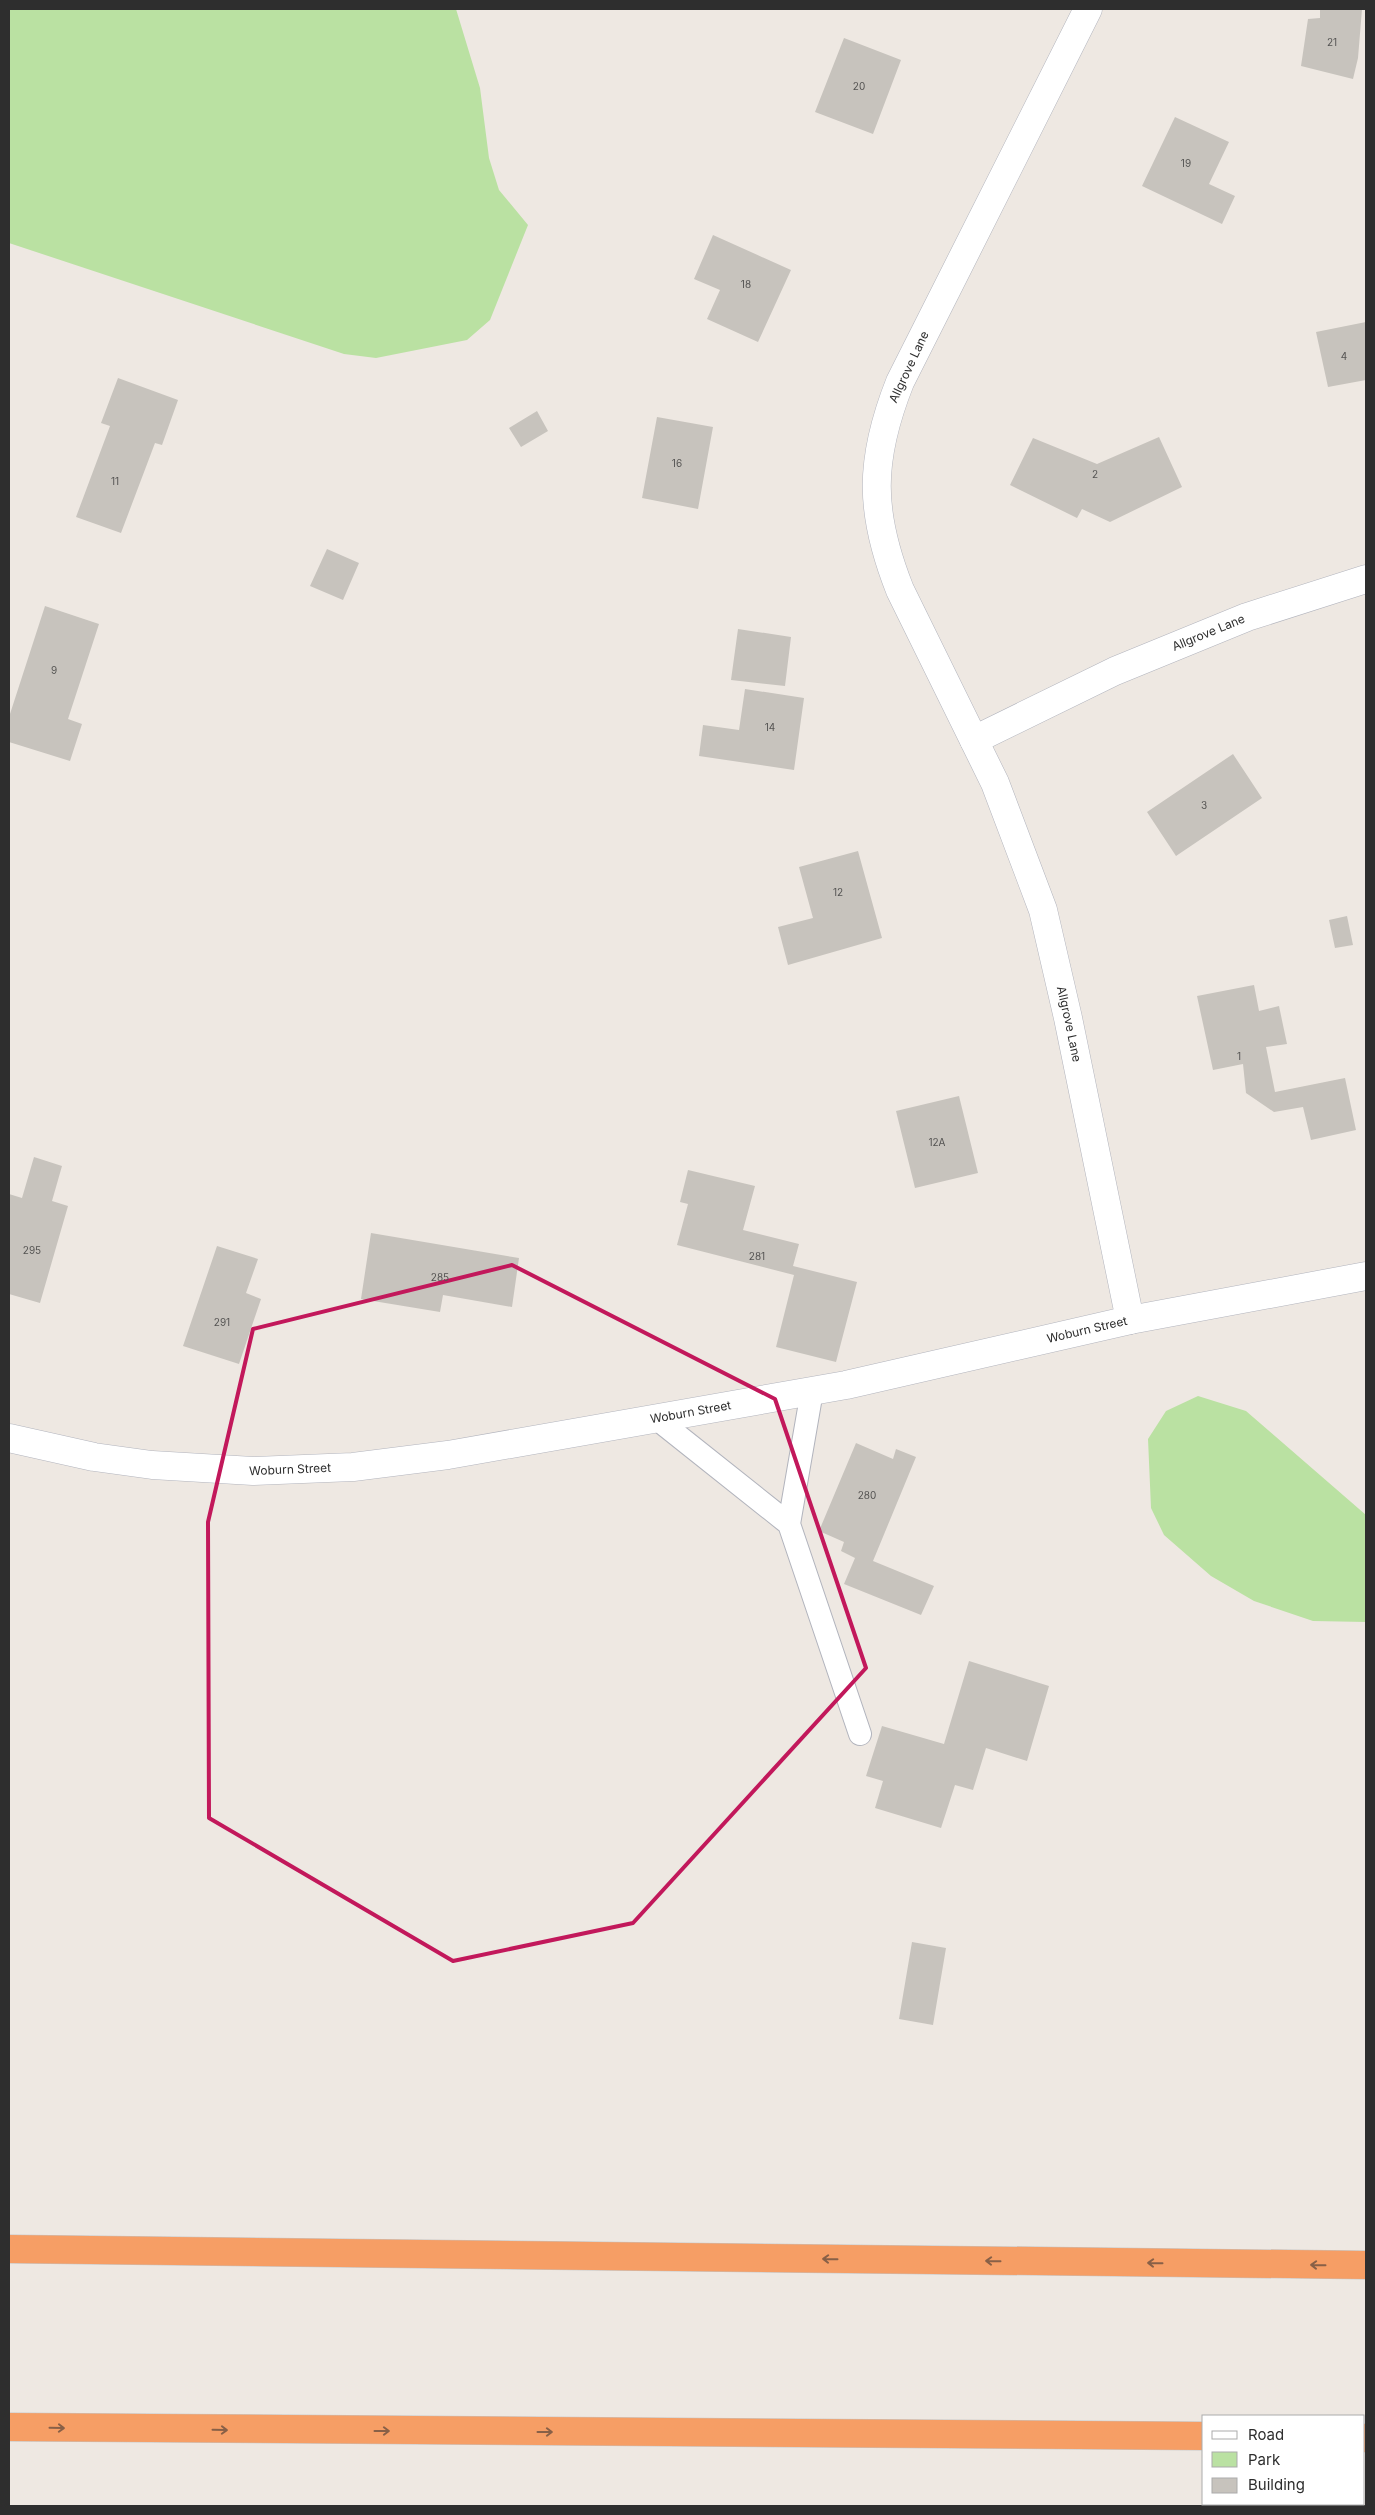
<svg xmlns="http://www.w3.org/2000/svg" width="1375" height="2515" font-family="Inter,sans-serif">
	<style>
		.green { fill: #bae1a2 }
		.building { fill: #c7c3bd }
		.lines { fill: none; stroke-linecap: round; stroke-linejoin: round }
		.service-casing { stroke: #b2b4bd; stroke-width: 24 }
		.minor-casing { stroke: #b2b4bd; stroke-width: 29 }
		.tertiary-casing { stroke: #b2b4bd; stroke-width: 29 }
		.motorway-casing { stroke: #c4c4c4; stroke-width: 29 }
		.service { stroke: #fff; stroke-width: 22 }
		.minor { stroke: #fff; stroke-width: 28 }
		.tertiary { stroke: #fff; stroke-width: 28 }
		.motorway { stroke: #f69e65; stroke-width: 28 }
		.oneway { stroke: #886047 }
		.marked { fill: none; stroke: #c2185b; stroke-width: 4; stroke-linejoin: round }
		.labels { text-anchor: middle; stroke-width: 4; stroke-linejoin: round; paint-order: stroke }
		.number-label { font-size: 10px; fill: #545352 }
		.street-label { font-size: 12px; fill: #2e2e2e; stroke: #fff }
	</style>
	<rect width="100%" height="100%" fill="#eee8e2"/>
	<path class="green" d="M9,9H456L480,88L489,158L499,190L528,225L490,320L467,340L376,358L344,354L9,243Z
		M1198,1396L1246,1411L1366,1515V1622L1313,1621L1254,1601L1211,1576L1164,1535L1151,1508L1148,1439L1166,1411Z"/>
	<path class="building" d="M1320,9H1362L1358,58L1353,79L1301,66L1308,19L1320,18Z
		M844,38L901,60L873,134L815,112Z
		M1175,117L1229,142L1209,184L1235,196L1222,224L1142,186Z
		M713,235L791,270L758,342L707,319L720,290L694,279Z
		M1366,322V380L1328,387L1316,332Z
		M118,378L178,400L162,445L155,443L121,533L76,517L110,426L101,423Z
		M537,411L548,431L521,447L509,428Z
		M657,417L713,427L698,509L642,498Z
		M1159,437L1182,487L1110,522L1082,509L1077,518L1010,485L1033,438L1097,464Z
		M327,549L359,563L343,600L310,586Z
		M45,606L99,624L68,719L82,724L70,761L9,742V717Z
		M738,629L791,637L785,686L731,680Z
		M745,689L804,698L794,770L699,756L703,725L739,730Z
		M1233,754L1262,798L1176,856L1147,812Z
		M858,851L882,938L788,965L778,927L813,918L799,867Z
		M1347,916L1353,945L1335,948L1329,920Z
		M1254,985L1259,1011L1279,1006L1287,1044L1266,1047L1275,1092L1345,1078L1356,1130L1311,1140L1303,1107L1274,1112L1246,1093L1243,1064L1213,1070L1197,996Z
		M959,1096L978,1173L915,1188L896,1111Z
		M34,1157L62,1166L52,1201L68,1206L40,1303L9,1294V1194L22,1198Z
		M688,1170L755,1186L743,1230L799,1244L793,1266L857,1282L836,1362L776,1347L794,1275L677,1245L688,1204L680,1202Z
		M371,1233L519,1258L512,1307L443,1295L440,1312L361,1299Z
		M217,1246L258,1259L246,1293L261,1299L239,1364L183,1346Z
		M856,1443L893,1459L896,1449L916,1457L873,1561L934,1586L921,1615L844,1584L855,1558L841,1551L844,1542L819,1531Z
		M969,1661L1049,1686L1027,1761L986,1748L973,1790L955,1785L941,1828L875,1808L883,1781L866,1776L882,1726L944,1744Z
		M912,1942L946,1948L933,2025L899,2019Z"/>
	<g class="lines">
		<g class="service-casing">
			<path id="service" d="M657,1419L789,1524L860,1734
				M789,1524L812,1391"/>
		</g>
		<g class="minor-casing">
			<g id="minor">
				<path id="s1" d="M1088,9L900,382C869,460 869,512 900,590L995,783L1043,910L1068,1018L1130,1320"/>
				<path id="s2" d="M974,740L1115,671L1247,617L1366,579"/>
			</g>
		</g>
		<g class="tertiary-casing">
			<g id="tertiary">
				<path id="s3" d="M9,1438L94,1457L152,1465L253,1471L353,1467L448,1455L846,1385L1130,1320L1366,1276"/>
			</g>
		</g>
		<g class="motorway-casing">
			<path id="motorway" d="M9,2249L1366,2265
				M9,2427L1204,2436
				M1364,2438H1366"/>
		</g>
		<use href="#service" class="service"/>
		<use href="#minor" class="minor"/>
		<use href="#tertiary" class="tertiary"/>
		<use href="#motorway" class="motorway"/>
	</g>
	<defs><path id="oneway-shaft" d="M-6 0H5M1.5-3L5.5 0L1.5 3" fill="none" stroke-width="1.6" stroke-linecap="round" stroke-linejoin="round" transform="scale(1.25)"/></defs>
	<g class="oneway">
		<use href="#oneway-shaft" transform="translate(830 2259) rotate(-179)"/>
		<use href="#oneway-shaft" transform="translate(993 2261) rotate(-179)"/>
		<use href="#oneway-shaft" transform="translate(1155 2263) rotate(-179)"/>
		<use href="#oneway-shaft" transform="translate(1318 2265) rotate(-179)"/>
		<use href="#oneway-shaft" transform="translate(57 2428) rotate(1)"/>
		<use href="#oneway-shaft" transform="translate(220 2430) rotate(1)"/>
		<use href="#oneway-shaft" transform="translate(382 2431)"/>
		<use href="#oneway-shaft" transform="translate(545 2432)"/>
	</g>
	<path class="marked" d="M512,1265L775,1399L866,1668L633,1923L453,1961L209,1818L208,1522L253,1329Z"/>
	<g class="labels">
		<g class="number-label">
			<text x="1332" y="46">21</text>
			<text x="859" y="90">20</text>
			<text x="1186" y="167">19</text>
			<text x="746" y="288">18</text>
			<text x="1344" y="360">4</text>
			<text x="677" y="467">16</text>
			<text x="1095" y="478">2</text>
			<text x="115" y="485">11</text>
			<text x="54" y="674">9</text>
			<text x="770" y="731">14</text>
			<text x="1204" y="809">3</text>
			<text x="838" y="896">12</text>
			<text x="1239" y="1060">1</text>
			<text x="937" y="1146">12A</text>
			<text x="32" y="1254">295</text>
			<text x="757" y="1260">281</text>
			<text x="440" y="1281">285</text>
			<text x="222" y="1326">291</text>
			<text x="867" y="1499">280</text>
		</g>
		<g class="street-label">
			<text transform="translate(909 367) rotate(-65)" y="4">Allgrove Lane</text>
			<text dy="4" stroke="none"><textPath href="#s2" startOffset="258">Allgrove Lane</textPath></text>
			<text dy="4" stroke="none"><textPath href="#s1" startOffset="1100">Allgrove Lane</textPath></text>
			<text dy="4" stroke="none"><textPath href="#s3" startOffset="1094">Woburn Street</textPath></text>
			<text dy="4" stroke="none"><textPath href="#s3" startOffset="689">Woburn Street</textPath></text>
			<text dy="4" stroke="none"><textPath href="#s3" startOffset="284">Woburn Street</textPath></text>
		</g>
	</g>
	<rect width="1375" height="2515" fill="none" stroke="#2e2e2e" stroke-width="20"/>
	<rect x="1202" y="2415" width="162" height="90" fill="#ffffff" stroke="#ababab"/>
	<rect x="1212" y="2431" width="25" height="8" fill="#ffffff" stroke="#ababab"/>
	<text x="1248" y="2440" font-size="15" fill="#2e2e2e">Road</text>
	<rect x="1212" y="2452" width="25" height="15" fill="#bae1a2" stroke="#ababab"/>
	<text x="1248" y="2465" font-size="15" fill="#2e2e2e">Park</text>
	<rect x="1212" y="2478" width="25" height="15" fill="#c7c3bd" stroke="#ababab"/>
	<text x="1248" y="2490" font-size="15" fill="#2e2e2e">Building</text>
</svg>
